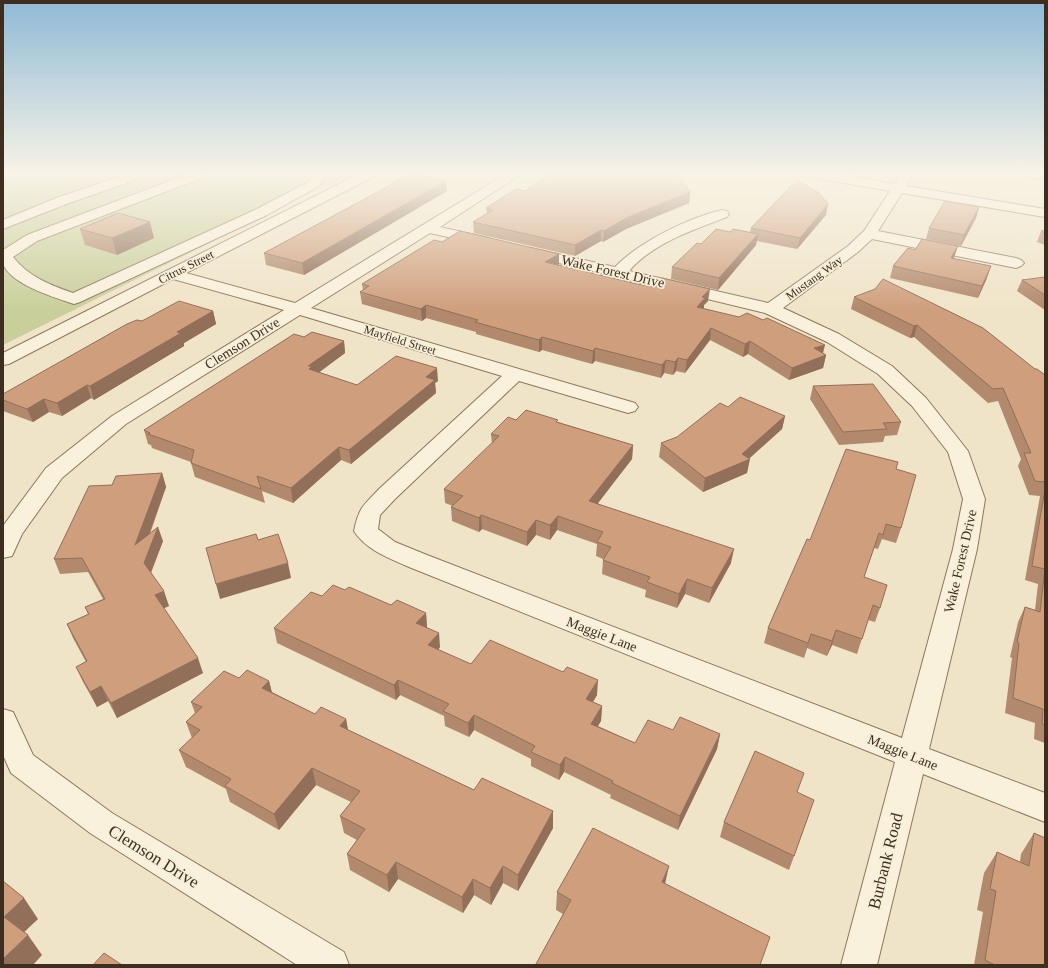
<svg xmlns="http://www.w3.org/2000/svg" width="1048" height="968" font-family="'Times New Roman',serif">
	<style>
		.green { fill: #c9cf9b }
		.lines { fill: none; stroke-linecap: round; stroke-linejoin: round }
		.minor-casing { stroke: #8d765c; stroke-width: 2 }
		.minor { fill: #faf1dc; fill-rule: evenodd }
		.wall { fill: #b2896c }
		.shaded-wall { fill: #916f58 }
		.building { fill: #cf9f7d; stroke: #916f58 }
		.labels { text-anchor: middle; stroke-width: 3.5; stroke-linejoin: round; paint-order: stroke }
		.far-street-label { font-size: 12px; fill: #3d2e20; stroke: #f7eed8 }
		.street-label { font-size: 14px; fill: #3d2e20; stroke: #f7eed8 }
		.near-street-label { font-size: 17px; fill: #3d2e20; stroke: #f7eed8 }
	</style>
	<rect width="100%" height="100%" fill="#f0e4c8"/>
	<path class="green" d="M3,174H349L3,345Z"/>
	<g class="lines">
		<g class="minor-casing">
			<path id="minor" d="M127,174H146L144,177L69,203L3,229V220L59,197Z
				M188,174H206L204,177L37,241L13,257C29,277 50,285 73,293L257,209L310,181L314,174H326L319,186L267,215L80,302L74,304L68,302C50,296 13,284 4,266C2,262 3,255 3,250L27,235Z
				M359,174H375L373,177L186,273L295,303L506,174H521L440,227L489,238L491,241L489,244L484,245L430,233L311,308L635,403L638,407L635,411L628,413L519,381L395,499L380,515L378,529L395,542L427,555L902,738L953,549L963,499L948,452L912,406L878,374L827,342L765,313L526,255L524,252L526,249L531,248L615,267C639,242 688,218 722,210L727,211L729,214L727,217C693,230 653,243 629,271L768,303L848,246L864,231L890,191L815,178L811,177L809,174H839L894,184L901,174H909L911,177L906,186L1045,209V217L902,193L878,231L1016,258L1021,260L1024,263L1021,266L1016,268L872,239L858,252L783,308L839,334L892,366L926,398L968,451L985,499L977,549L929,749L1045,793V822L923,774L877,965H841L895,762L409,567C389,558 366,550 354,531C359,507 363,506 379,489L502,376L300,315L126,424L62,478L22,534L12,556L3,558V526L46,468L112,416L284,310L173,279L9,364L3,365V353Z
				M1025,174H1045V181L1027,177Z
				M3,709L13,712L33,755L112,813L344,952L349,965H297L90,833L11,773L3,755Z"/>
		</g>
		<use href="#minor" class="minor"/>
	</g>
	<path class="wall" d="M447,191L304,275L266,265L264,253L376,193Z
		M525,191L690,192L689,203L626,229L603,242L601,241L575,256L474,233L473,222L487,213L486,208Z
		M979,207L976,218L961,246L926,239L929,228Z
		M826,215L797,249L757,241L756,245L718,290L671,279L672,267L701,244L730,232H750L751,228Z
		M80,229L154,238L117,255L85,245Z
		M1045,230V245L1037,242L1041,231Z
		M442,242L559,265L708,301L704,305V309L823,354L826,355L823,368L789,380L748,354L743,357L710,340L685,373L676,371L673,375L664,373L661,378L595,361L592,364L542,350L539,352L476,334V332L426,318L422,321L362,304L360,292L363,290L362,284Z
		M958,246L954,258L987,278L978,298L890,278L893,266L915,250Z
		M1045,277V310L1017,291L1022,280Z
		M854,297L1035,369L1045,375V743L1034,739L1035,723L1005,713L1012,658L1010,657L1018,622L1025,607L1035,610L1038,584L1025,580L1040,496L1029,495L1018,466L1021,459L998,401L988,403L914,337L910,338L851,309Z
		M213,311L216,324L184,343V346L94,400L91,398L62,416L49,412L33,422L3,411V394L142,321Z
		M304,337L344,341L345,353L319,372L357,385L438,381L435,383L436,393L351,464L341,460L293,503L262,491L265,503L195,477L191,463V462L152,448L151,445L148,444L144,430Z
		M813,386L901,422L897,435L885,436L883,442L839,445L810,399Z
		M728,407L785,416L782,429L749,459L747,473L703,492L659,457L661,443L677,437Z
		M516,420L558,422L633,445L632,459L597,503L731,563L709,603L685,594L677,608L645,597L646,590L602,574L603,560V559L596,556L597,544L557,530L550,540L536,535L527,546L482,529L479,532L452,521L451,507L453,506L445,503L444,489L492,444L491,434Z
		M896,469L901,528L896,543L882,539L878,549L874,548L864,577L880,608L875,622L868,620L857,654L832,645L827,656L807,648L804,658L764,643L768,628L810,540Z
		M162,473L166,487L150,534L163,541L151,573L169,606L164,608L203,673L117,718L108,701L97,707L83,682L76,667L86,662L73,638L67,624L88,614L85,607L103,599L88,572L60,574L54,559L112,485Z
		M345,590L391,605L426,613L427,628L440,647L438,650L471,664L597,695L593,702L602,706L601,721L598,726L635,743L673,730L720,734L717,749L678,830L610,798L611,795L564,772L559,780L531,766V759L474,730L469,737L445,726L444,716L400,695L396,700L277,643L274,628L322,596Z
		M239,678L269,681L272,692L315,714L346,719L348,730L474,790L553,811V828L518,891L503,883L491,905L474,895L463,913L398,879L389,892L350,870L347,854L357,840L344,833L340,816L351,802L316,785L279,830L230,802L226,789L186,767L179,750L192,738L186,722L195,713L191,702Z
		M797,792L809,815L789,870L720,837L724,822Z
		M1034,833L1045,965H974L983,912L977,910L984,873L997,852L1020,862L1021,854Z
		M665,884L760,965H536L563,914L556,910L557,892Z"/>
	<path class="shaded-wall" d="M446,181L447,191L304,275L302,263Z
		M690,192L689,203L626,229L603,242L604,231L626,218Z
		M828,204L826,215L797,249L800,238Z
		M979,207L976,218L961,246L964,235Z
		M150,222L154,238L117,255L112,238Z
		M601,230V241L575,256V245Z
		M758,234L756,245L718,290L719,278Z
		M958,246L954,257L948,269L951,258Z
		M559,254V265L545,262Z
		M991,266L987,278L978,298L982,286Z
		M710,289L708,301L704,305V310L697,307L702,297Z
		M426,305V318L422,321L421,309Z
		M213,311L216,324L184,343V346L94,400L90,386L177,332Z
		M917,325L914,337L910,338L914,326Z
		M711,328L710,340L685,373L687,360Z
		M542,337V350L539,352V340Z
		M344,341L345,353L313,377L311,381L308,366Z
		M750,341L748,354L743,357L745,344Z
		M825,345L822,357L826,355L823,368L789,380L792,368L814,348Z
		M595,348V361L592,364L593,351Z
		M678,358L676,371L673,375L675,362Z
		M666,360L664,373L661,378L662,365Z
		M437,368L438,381L435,383L436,393L351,464L349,450L426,377Z
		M87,385L91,398L62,416L57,403Z
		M44,399L49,412L33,422L27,409Z
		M785,416L782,429L747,460L750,459L747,473L703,492L705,478L742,454Z
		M633,445L632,459L589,515V501Z
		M339,447L341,460L293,503L291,488Z
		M162,473L166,487L140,559L135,545Z
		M481,515L482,529L479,532V518Z
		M558,516L557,530L550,540V525Z
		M536,520V535L527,546V532Z
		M158,527L163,541L149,577L144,563Z
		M734,549L731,563L709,603L712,588Z
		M288,563L291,578L220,599L216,584Z
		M687,579L685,594L677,608L679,594Z
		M164,591L169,606L160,610L155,595Z
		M426,613L427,627L418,638L416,623Z
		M836,630L832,645L827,656L832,641Z
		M439,633L440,647L429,660L428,645Z
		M811,634L807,648L804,658L808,643Z
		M198,658L203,673L117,718L111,703Z
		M398,680L400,695L396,700L394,685Z
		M598,680L597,695L585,714L586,699Z
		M269,681L273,698L262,688Z
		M101,686L108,701L97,707L90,692Z
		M602,706L601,721L590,738L591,724Z
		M474,715V730L469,737L468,723Z
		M346,719L349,736L340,726Z
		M720,734L717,749L678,830L680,816Z
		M565,757L564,772L559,780L560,765Z
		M312,768L316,785L279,830L274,814Z
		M553,811V828L518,891V875Z
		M396,862L398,879L389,892L387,875Z
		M503,866V883L491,905L490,888Z
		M669,866L665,884L662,882Z
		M473,879L474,895L463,913L462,897Z
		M24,898L38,919L19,937L4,917Z
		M28,935L42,955L33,965H3V959Z"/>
	<path class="building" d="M410,174H416L446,181L302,263L264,253L376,193Z
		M549,174H678L690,192L626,218L604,231L601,230L575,245L473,222L493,210L486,208L516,189L525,191Z
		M797,180L819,193L828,204L800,238L751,228Z
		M945,201L979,207L964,235L929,228Z
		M118,213L150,222L112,238L80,229Z
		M716,229L730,232L733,229L758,234L719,278L672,267L697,243L701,244Z
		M1045,230V233L1041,231Z
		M460,231L559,254L545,262L629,282L652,287L662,278L710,289L702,297L705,298L697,307L739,317L747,313L763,320L767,318L825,345L814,348L826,355L792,368L750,341L745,344L711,328L687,360L678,358L675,362L666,360L662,365L595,348L593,351L542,337L539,340L475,322L478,320L426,305L421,309L360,292L369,286L362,284L434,240L442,242Z
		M922,239L958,246L951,258L991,266L982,286L893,266L908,248L915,250Z
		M1045,277V295L1022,280Z
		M883,279L983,328L1035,369H1037L1045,375V482L1035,481L1024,453H1031L1003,388L993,389L917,325L914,326L854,297L875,289Z
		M179,301L213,311L177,332L181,333L90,386L87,385L57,403L44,399L27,409L3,400V394L127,324L137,320L142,321Z
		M312,332L344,341L308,366H312L309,369L357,385L396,356L437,368L426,377L435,380L349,450L339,447L291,488L257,476L261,489L191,463L194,450L148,434L150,433L144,430L294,334L304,337Z
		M873,384L901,422L883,423L887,429L843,432L813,386Z
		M740,397L785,416L742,454L750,459L705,478L661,443L677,437L720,403L728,407Z
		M526,410L558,420L556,422L633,445L589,501L734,549L712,588L687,579L679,594L647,582L650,577L603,560L611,547L597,542L603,532L558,516L550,525L536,520L527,532L481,515L479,518L451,507L463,496L444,489L499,436L491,434L508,417L516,420Z
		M846,449L898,462L896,469L916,475L901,528L886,524L883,535L879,533L864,577L887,585L880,608L873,605L862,639L836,630L832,641L811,634L808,643L768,628L807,539L810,540Z
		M162,473L135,545L158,527L144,563L164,591L155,595L198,658L111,703L101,686L90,692L76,667L87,661L67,624L89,614L85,607L105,599L82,558L54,559L89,486L112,485L116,476Z
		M1045,489V725L1042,724L1043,709L1013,698L1019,643L1017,642L1025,607L1040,612L1045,569L1032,566Z
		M256,534L258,540L278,534L288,563L216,584L206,548Z
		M333,585L345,590L349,587L391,605L397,600L426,613L416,623L439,633L428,645L471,664L490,640L563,672L567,667L598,680L586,699L602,706L591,724L635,743L648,720L673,730L680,717L720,734L680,816L612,783L613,781L565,757L560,765L531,752L535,746L474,715L468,723L443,711L449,704L398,680L394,685L274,628L311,592L322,596Z
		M247,670L269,681L262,688L315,714L321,707L346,719L340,726L474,790L482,778L553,811L518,875L503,866L490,888L473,879L462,897L396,862L387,875L347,854L365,829L340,816L360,791L312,768L274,814L225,786L231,779L179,750L200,730L186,722L202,707L191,702L224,671L239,678Z
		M755,751L804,773L797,792L814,800L794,856L724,822Z
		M593,828L669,866L662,882L770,937L760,965H538L536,964L571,900L557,892Z
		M1034,833L1045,838V965H995L985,960L996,891L990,889L997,852L1029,866Z
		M3,881L24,898L4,917L28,935L3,959Z
		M104,953L122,965H93Z"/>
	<linearGradient id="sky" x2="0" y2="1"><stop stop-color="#8fbad6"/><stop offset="0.56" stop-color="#f8f3e6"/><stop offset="1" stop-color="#f8f3e6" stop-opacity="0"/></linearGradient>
	<rect width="1048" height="310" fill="url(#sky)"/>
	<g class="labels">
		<g class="far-street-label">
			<text transform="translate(186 267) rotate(-27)" y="4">Citrus Street</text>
			<text transform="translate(814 278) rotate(-36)" y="4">Mustang Way</text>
			<text transform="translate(400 340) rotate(17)" y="4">Mayfield Street</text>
		</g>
		<g class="street-label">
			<text transform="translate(613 271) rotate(13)" y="5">Wake Forest Drive</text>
			<text transform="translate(242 343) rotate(-32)" y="5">Clemson Drive</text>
			<text transform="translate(960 561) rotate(-77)" y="5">Wake Forest Drive</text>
			<text transform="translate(602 634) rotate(21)" y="5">Maggie Lane</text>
			<text transform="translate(903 752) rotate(22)" y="5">Maggie Lane</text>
		</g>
		<g class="near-street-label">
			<text transform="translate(154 856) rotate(32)" y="6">Clemson Drive</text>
			<text transform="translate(885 861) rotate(-76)" y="6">Burbank Road</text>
		</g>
	</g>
	<rect width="1048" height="968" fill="none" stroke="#3d2e20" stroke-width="8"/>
</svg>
